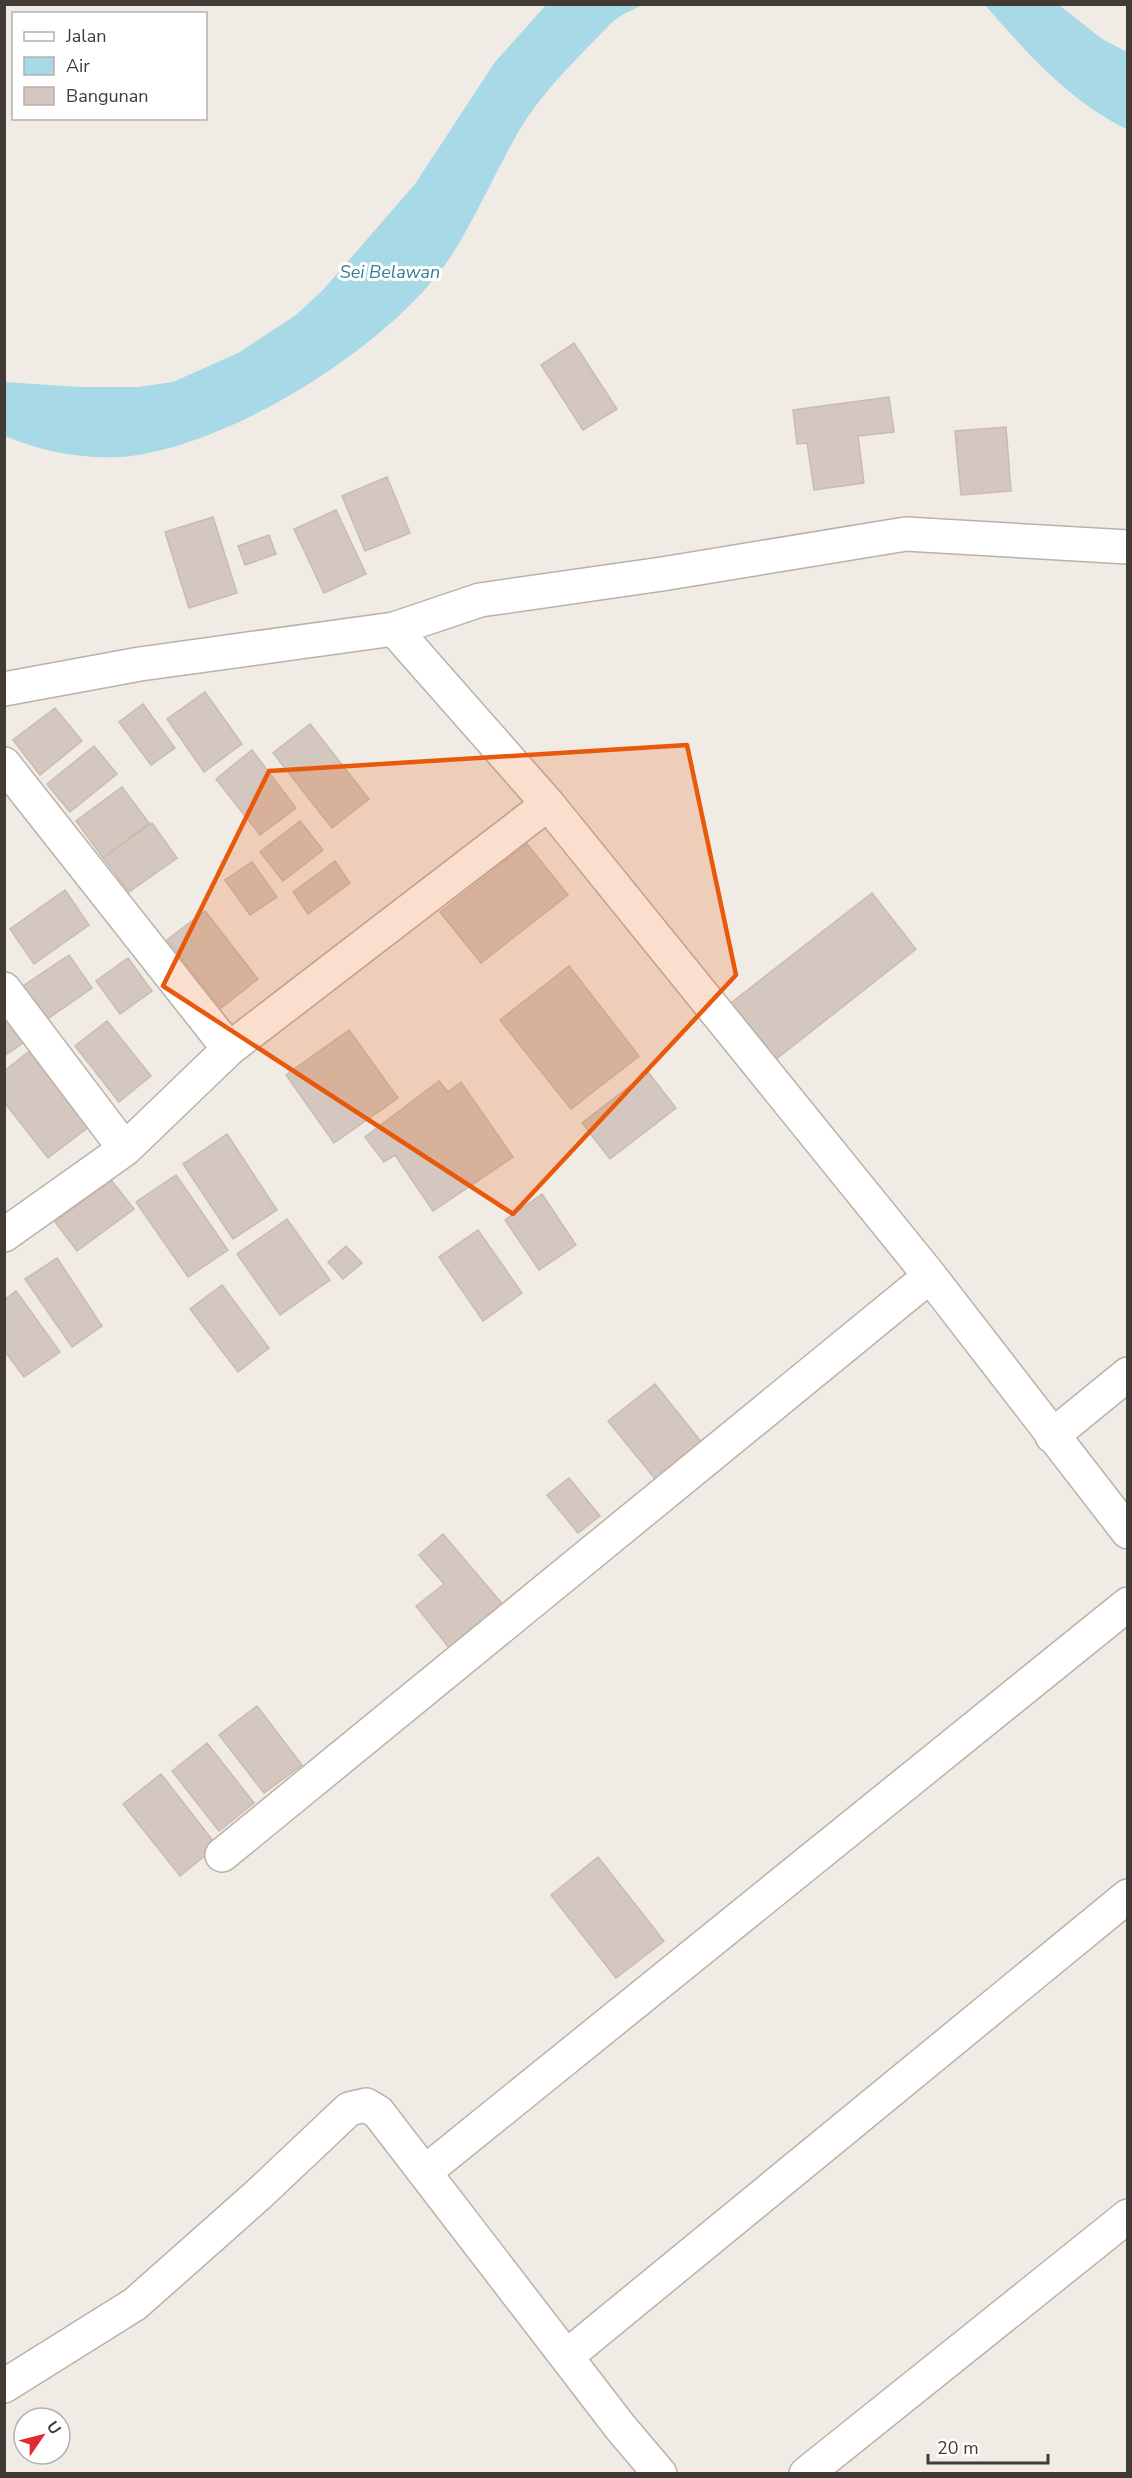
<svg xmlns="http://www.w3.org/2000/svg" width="1132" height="2478" font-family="'Nunito Sans',sans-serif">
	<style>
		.water { fill: #a7d9e7 }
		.building { fill: #d4c7bf; stroke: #cabbb0; stroke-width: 1.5 }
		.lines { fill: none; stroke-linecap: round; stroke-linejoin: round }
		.minor-casing { stroke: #bbb1a9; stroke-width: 36 }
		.minor { stroke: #fff; stroke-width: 33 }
		.marked { fill: #e8590c; fill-opacity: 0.2; stroke: #e8590c; stroke-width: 4.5; stroke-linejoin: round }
		.labels { text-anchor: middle; stroke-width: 6; stroke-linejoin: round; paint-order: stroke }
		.water-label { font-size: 18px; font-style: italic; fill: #377d93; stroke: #fff }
	</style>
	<rect width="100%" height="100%" fill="#f0ebe5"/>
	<path class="water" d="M546,5H643C635,9 626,12 619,17C610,23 603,32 596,39C569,66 540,96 520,129C496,170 477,216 451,256C393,345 226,450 119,457C79,459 41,451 5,436V382L79,387H138L173,382L238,353L296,315L323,290L415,184L495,62Z
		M985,5H1059L1102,39L1127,52V129C1070,102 1026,52 985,5Z"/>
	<path class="building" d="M574,343L617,409L583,430L541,365Z
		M889,397L894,432L858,436L864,483L814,490L807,443L797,444L793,410Z
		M1006,427L1011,491L961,495L955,431Z
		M387,477L410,533L365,551L342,496Z
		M336,510L366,574L324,593L294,529Z
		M213,517L237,593L189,608L165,532Z
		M269,535L276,554L245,565L238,546Z
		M205,692L242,744L204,772L167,719Z
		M143,704L175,748L151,765L119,722Z
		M55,708L82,741L40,775L13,740Z
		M310,724L369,799L332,828L273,753Z
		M94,746L117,774L70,812L47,784Z
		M252,750L296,808L260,835L216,779Z
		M122,787L149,823L103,858L76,821Z
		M300,821L323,850L283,881L260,852Z
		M152,823L177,858L129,892L103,858Z
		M527,844L568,895L481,963L440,912Z
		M335,861L350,883L308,914L293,892Z
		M252,862L277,897L250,915L225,880Z
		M65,890L89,925L34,964L10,929Z
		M872,893L916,949L775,1060L731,1003Z
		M205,911L258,979L221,1008L167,940Z
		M69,955L92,988L46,1020L23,986Z
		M128,958L152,991L120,1014L96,981Z
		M569,966L639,1056L571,1109L500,1020Z
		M4,1001L30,1038L4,1056Z
		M107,1021L151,1076L119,1102L75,1046Z
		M349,1030L398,1098L334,1143L286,1075Z
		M32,1049L91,1125L48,1158L4,1102V1071Z
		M648,1072L676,1108L610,1159L582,1123Z
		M439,1081L448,1092L461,1082L513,1157L433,1211L395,1155L384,1162L365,1137Z
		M227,1134L277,1210L233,1239L183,1164Z
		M176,1175L228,1250L188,1277L136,1202Z
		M111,1180L134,1209L77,1251L55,1222Z
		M542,1194L576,1245L539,1270L505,1220Z
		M287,1219L330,1280L280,1315L237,1254Z
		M478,1230L522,1293L483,1321L439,1257Z
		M346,1246L362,1263L343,1279L328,1262Z
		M57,1258L102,1326L72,1347L25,1279Z
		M222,1285L269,1348L238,1372L190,1309Z
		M16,1291L60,1352L24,1377L4,1350V1300Z
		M655,1384L706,1448L660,1485L608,1421Z
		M569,1478L600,1516L578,1533L547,1495Z
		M443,1534L504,1606L450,1649L416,1606L444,1584L419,1555Z
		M257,1706L302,1765L264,1793L219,1735Z
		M207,1743L254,1803L219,1831L172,1771Z
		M161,1774L217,1846L180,1876L123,1804Z
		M598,1857L664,1941L616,1978L551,1895Z"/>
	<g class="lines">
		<g class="minor-casing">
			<path id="minor" d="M394,629L548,804L930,1276L1128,1532
				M4,689L140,664L394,629L480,600L662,574L906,534L1128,547
				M4,764L229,1049
				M4,989L125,1149
				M4,1235L125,1149L229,1049L548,804
				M1052,1436L1128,1374
				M222,1855L930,1276
				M425,2172L1128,1604
				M567,2356L1128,1896
				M4,2386L135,2304L259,2194L349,2109L366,2105L378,2112L621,2428L660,2474
				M806,2474L1128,2216"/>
		</g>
		<use href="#minor" class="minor"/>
	</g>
	<path class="marked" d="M687,745L736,975L513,1214L163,986L269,771Z"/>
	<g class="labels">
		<g class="water-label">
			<text x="390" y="278">Sei Belawan</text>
		</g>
	</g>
	<rect width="1132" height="2478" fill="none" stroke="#423b35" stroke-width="12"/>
	<rect x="12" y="12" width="195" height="108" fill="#ffffff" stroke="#b3b1ae" stroke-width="1.5"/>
	<rect x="24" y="32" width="30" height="9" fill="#ffffff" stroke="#b3b1ae" stroke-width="1.5"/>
	<text x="66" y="42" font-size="18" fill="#423b35">Jalan</text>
	<rect x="24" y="57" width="30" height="18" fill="#a7d9e7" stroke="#b3b1ae" stroke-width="1.5"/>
	<text x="66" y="72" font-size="18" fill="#423b35">Air</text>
	<rect x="24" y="87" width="30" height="18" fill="#d4c7bf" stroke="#b3b1ae" stroke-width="1.5"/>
	<text x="66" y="102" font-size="18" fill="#423b35">Bangunan</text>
	<g transform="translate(42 2436) rotate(55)"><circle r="28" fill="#ffffff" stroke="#b3b1ae" stroke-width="1.5"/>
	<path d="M0-4.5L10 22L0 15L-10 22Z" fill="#e22a31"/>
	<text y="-9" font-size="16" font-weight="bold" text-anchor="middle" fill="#423b35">U</text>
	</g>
	<path d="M928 2454v9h120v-9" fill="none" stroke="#423b35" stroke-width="3"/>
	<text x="937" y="2454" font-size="18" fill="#423b35" stroke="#ffffff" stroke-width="4.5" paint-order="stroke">20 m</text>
</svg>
